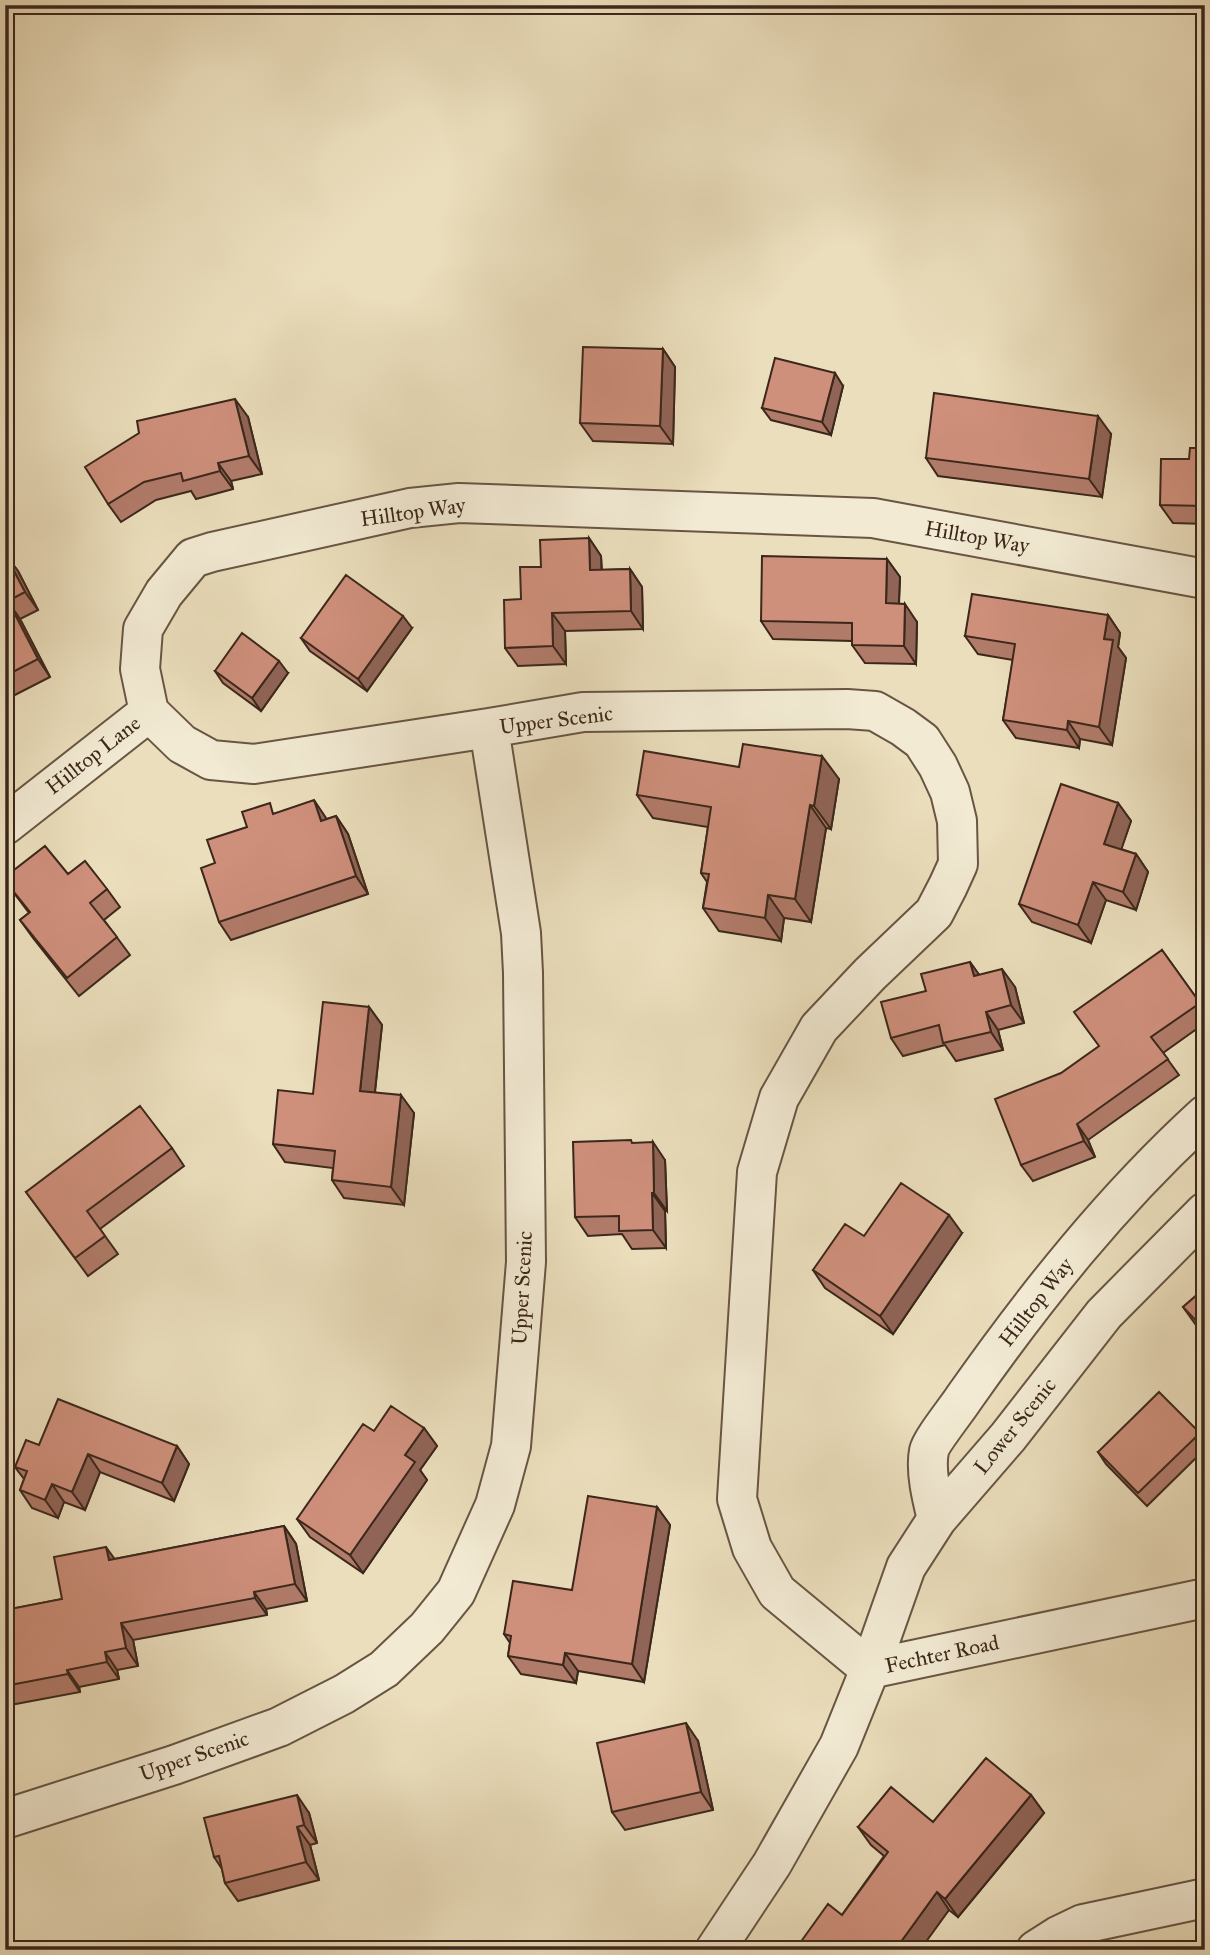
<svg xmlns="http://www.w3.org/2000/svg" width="1210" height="1955" font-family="'IM FELL Great Primer',serif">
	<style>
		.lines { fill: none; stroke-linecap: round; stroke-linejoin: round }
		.minor-casing { stroke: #685543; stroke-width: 42 }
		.minor { stroke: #f2ead3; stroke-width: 38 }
		.wall { fill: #b17b6a; stroke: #3c271b; stroke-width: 2 }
		.shaded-wall { fill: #906456; stroke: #3c271b; stroke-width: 2 }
		.building { fill: #ce8f7b; stroke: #3c271b; stroke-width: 2 }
		.labels { text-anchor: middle; stroke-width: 6; stroke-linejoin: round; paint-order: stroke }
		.street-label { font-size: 21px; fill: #3c271b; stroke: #f2ead3 }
	</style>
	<rect width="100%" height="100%" fill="#ebdebc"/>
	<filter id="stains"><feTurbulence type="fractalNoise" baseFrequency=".00286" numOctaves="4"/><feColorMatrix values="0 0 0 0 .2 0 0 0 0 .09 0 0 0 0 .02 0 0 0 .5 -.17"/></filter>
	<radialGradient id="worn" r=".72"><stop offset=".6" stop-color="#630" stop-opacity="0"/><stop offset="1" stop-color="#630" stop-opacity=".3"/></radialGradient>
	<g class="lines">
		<g class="minor-casing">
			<path id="minor" d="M1205,579L873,518L459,503L410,508L212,552L193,558L164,593L143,629L140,669L149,712L182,744L211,760L254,764L489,728L583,712L847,709L875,711L903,727L922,741L938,766L950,792L957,821L958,864L948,886L934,913L870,974L819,1028L779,1098L757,1172L737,1499L752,1548L777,1592L870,1669L906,1567L937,1519L1008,1437L1104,1314L1205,1212
				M5,825L149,712
				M937,1519C932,1499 925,1471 929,1451C931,1441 957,1409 964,1398C1035,1297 1113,1199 1205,1115
				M5,1819L174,1765L279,1727L344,1694L384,1669L427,1628L456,1592L495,1505L511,1446L526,1262L523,973L521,933L489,728
				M715,1950L772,1864L839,1746L870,1669L1205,1598
				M1036,1950L1058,1936L1083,1924L1205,1898"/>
		</g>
		<use href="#minor" class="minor"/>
	</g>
	<path class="wall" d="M663,349L675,367L673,444L593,441L580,423Z
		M843,386L831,435L771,420L762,408Z
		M248,417L262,474L231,481L233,489L196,499L191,491L156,500L121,522L108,504Z
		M1111,434L1102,497L938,476L926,458Z
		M1205,448V524L1173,523L1160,505L1189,459Z
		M589,538L601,556L602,570L630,569L642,587L643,629L565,631L566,664L518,666L505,648L521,599L541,567Z
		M5,554L18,571L38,610L20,619L50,677L5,700Z
		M887,559L900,577L899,604L917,622L916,664L865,663L852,645V641L773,639L761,621Z
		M1108,615L1120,633L1118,647L1126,658L1112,745L1080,739L1079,748L1016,738L1003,720L1013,660L978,654L965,636Z
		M412,628L367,691L310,651L301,638Z
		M215,671L288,673L261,711L223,683Z
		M739,767L839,779L831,829L826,828L811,922L784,918L781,941L719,931L703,908L707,882L701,873L708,827L653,818L637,795Z
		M1118,803L1131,821L1121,849L1136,854L1148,872L1136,910L1106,900L1091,943L1032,922L1019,904Z
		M276,813L327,819L336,816L348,834L368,894L231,940L219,922L215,863L247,827Z
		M68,874L107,889L120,907L104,920L130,955L79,996L33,938L20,920L29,913L5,881Z
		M1162,950L1205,1010V1023L1163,1053L1179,1075L1088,1140L1095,1157L1033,1181L1021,1165Z
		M970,962L979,975L1015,987L1024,1023L998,1030L1003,1050L956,1061L945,1045L903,1056L891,1038L926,991Z
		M369,1007L382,1025L375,1092L414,1113L404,1205L344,1198L332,1180L333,1168L285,1162L273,1144L313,1094Z
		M633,1143L665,1160L667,1211H665L666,1248L632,1249L622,1234L588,1236L575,1217Z
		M172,1148L184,1166L100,1229L118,1254L88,1276L26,1192Z
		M962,1233L893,1334L825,1288L813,1270L864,1236Z
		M1205,1288V1335L1196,1325L1183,1307Z
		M424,1428L437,1446L420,1470L427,1480L363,1573L310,1537L297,1519L374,1431Z
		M1200,1433L1205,1440V1449L1147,1506L1106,1464L1098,1452Z
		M39,1445L177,1446L189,1464L174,1501L100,1472L85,1510L64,1502L58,1518L32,1508L20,1490L24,1479L15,1467Z
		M657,1507L670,1525L644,1682L578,1671L576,1683L521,1674L508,1656L510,1643L504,1634L572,1590Z
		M284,1526L296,1544L307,1601L266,1609L267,1615L133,1640L138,1666L117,1670L119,1679L79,1687L80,1692L5,1706V1610L62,1599L115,1559Z
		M698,1741L713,1810L625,1830L612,1812Z
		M1031,1795L1044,1813L958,1917L949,1910L842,1915L884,1856L871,1845L858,1827L933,1822Z
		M309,1813L317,1843L310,1845L319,1880L238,1901L225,1883L222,1869L214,1857Z"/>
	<path class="shaded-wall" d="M663,349L675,367L673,444L660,426Z
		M835,373L843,386L831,435L822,422Z
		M235,399L248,417L262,474L249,456Z
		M1098,416L1111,434L1102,497L1089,479Z
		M218,463L231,481L233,489L220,471Z
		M589,538L601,556L602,588L590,570Z
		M5,554L18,571L38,610L25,592Z
		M887,559L900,577L898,621L886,603Z
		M630,569L642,587L643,629L631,611Z
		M8,601L20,619L50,677L38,659Z
		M905,604L917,622L916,664L904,646Z
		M552,613L565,631L566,664L553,646Z
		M1108,615L1120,633L1118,647L1126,658L1112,745L1099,727L1104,639Z
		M403,616L412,628L367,691L358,679Z
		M279,661L288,673L261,711L252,698Z
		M1068,721L1080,739L1079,748L1067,730Z
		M822,756L839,779L831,829L814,806Z
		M314,800L326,818L333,839L321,821Z
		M1118,803L1131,821L1117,862L1104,844Z
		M810,805L826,828L811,922L795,899Z
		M336,816L348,834L368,894L356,876Z
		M1136,854L1148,872L1136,910L1123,892Z
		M1093,882L1106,900L1091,943L1078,925Z
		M768,895L784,918L781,941L765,918Z
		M970,962L983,980L974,976Z
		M1002,969L1015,987L1024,1023L1011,1005Z
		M369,1007L382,1025L373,1109L360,1091Z
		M986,1012L998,1030L1003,1050L991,1032Z
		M401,1095L414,1113L404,1205L391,1187Z
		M1077,1124L1088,1140L1095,1157L1084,1141Z
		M653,1142L665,1160L667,1211L654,1193Z
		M652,1193L665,1211L666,1248L653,1230Z
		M949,1215L962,1233L893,1334L880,1316Z
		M424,1428L437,1446L420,1470L427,1480L363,1573L350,1555L405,1455Z
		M177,1446L189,1464L174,1501L162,1483Z
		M88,1454L100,1472L85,1510L72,1492Z
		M52,1484L64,1502L58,1518L45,1500Z
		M657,1507L670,1525L644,1682L632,1664Z
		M284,1526L296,1544L307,1601L295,1584Z
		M106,1547L119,1565L109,1560Z
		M254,1592L266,1609L267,1615L255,1598Z
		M121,1623L133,1640L138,1666L126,1648Z
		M105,1652L117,1670L119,1679L107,1662Z
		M565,1653L578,1671L576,1683L563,1665Z
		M67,1670L79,1687L80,1692L68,1674Z
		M686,1723L698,1741L713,1810L701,1792Z
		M297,1795L309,1813L317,1843L304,1825Z
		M1031,1795L1044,1813L958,1917L945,1899Z
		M297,1827L310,1845L319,1880L306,1862Z
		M937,1892L949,1910L920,1950H895Z"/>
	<path class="building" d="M583,347L663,349L660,426L580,423Z
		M775,358L835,373L822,422L762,408Z
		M934,393L1098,416L1089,479L926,458Z
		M235,399L249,456L218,463L220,471L183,481L181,473L144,482L108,504L85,467L139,433L137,421Z
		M1190,448H1205V506L1160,505L1161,459H1189Z
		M589,538L590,570L630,569L631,611L552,613L553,646L505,648L504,600L521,599L520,567H541L540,540Z
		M5,554L25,592L8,601L38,659L5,676Z
		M762,556L887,559L886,603L905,604L904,646L852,645V623L761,621Z
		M346,575L403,616L358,679L301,638Z
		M972,594L1108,615L1104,639L1113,640L1099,727L1068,721L1067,730L1003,720L1015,644L965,636Z
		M242,633L279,661L252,698L215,671Z
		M743,744L822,756L814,806L810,805L795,899L768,895L765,918L703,908L709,874L701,873L711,807L637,795L644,751L739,767Z
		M1061,784L1118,803L1104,844L1136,854L1123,892L1093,882L1078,925L1019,904Z
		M314,800L321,821L336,816L356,876L219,922L201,868L215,863L207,840L247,827L242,812L270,803L273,814Z
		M45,846L68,874L85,861L107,889L90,903L117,937L67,978L20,920L30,912L5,881V877Z
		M1162,950L1200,1003L1151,1037L1168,1059L1077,1124L1084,1141L1021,1165L995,1099L1061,1073L1099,1046L1074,1012Z
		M970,962L974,976L1002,969L1011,1005L986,1012L991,1032L943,1043L939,1025L891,1038L881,1002L926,991L921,974Z
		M323,1002L369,1007L360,1091L401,1095L391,1187L332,1180L335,1151L273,1144L278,1090L313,1094Z
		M140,1106L172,1148L87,1211L105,1236L75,1258L26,1192Z
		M631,1140L632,1143L653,1142L654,1193H652L653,1230L619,1231V1216L575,1217L573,1142Z
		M901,1183L949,1215L880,1316L813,1270L845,1224L864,1236Z
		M1205,1288V1330L1183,1307Z
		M1159,1392L1200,1433L1138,1493L1098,1452Z
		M58,1399L177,1446L162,1483L88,1454L72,1492L52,1484L45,1500L20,1490L27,1471L15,1467L26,1440L39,1445Z
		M391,1406L424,1428L405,1455L415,1462L350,1555L297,1519L363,1424L374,1431Z
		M588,1496L657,1507L632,1664L565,1653L563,1665L508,1656L511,1636L504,1634L513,1581L572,1590Z
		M284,1526L295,1584L254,1592L255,1598L121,1623L126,1648L105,1652L107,1662L67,1670L68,1674L5,1686V1610L62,1599L54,1557L106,1547L109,1560Z
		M686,1723L701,1792L612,1812L597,1743Z
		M986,1758L1031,1795L945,1899L937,1892L895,1950H795L828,1904L842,1915L888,1852L858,1827L891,1787L933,1822Z
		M297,1795L304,1825L297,1827L306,1862L225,1883L219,1856L214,1857L204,1818Z"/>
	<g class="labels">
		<g class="street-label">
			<text transform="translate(413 512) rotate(-8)" y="7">Hilltop Way</text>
			<text transform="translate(977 537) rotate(10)" y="7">Hilltop Way</text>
			<text transform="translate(556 720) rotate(-7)" y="7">Upper Scenic</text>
			<text transform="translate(93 755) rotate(-38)" y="7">Hilltop Lane</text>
			<text transform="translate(522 1288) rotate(-87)" y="7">Upper Scenic</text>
			<text transform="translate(1036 1302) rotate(-52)" y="7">Hilltop Way</text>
			<text transform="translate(1015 1426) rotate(-51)" y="7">Lower Scenic</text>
			<text transform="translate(942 1654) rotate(-12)" y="7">Fechter Road</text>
			<text transform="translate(194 1756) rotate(-19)" y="7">Upper Scenic</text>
		</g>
	</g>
	<rect width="1210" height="1955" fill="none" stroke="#ebdebc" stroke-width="28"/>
	<rect x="7" y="7" width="1196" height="1941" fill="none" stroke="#3c271b" stroke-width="3.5"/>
	<rect x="14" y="14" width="1182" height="1927" fill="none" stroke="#3c271b" stroke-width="2"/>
	<rect width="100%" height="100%" filter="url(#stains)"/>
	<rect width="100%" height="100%" fill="url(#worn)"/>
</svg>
